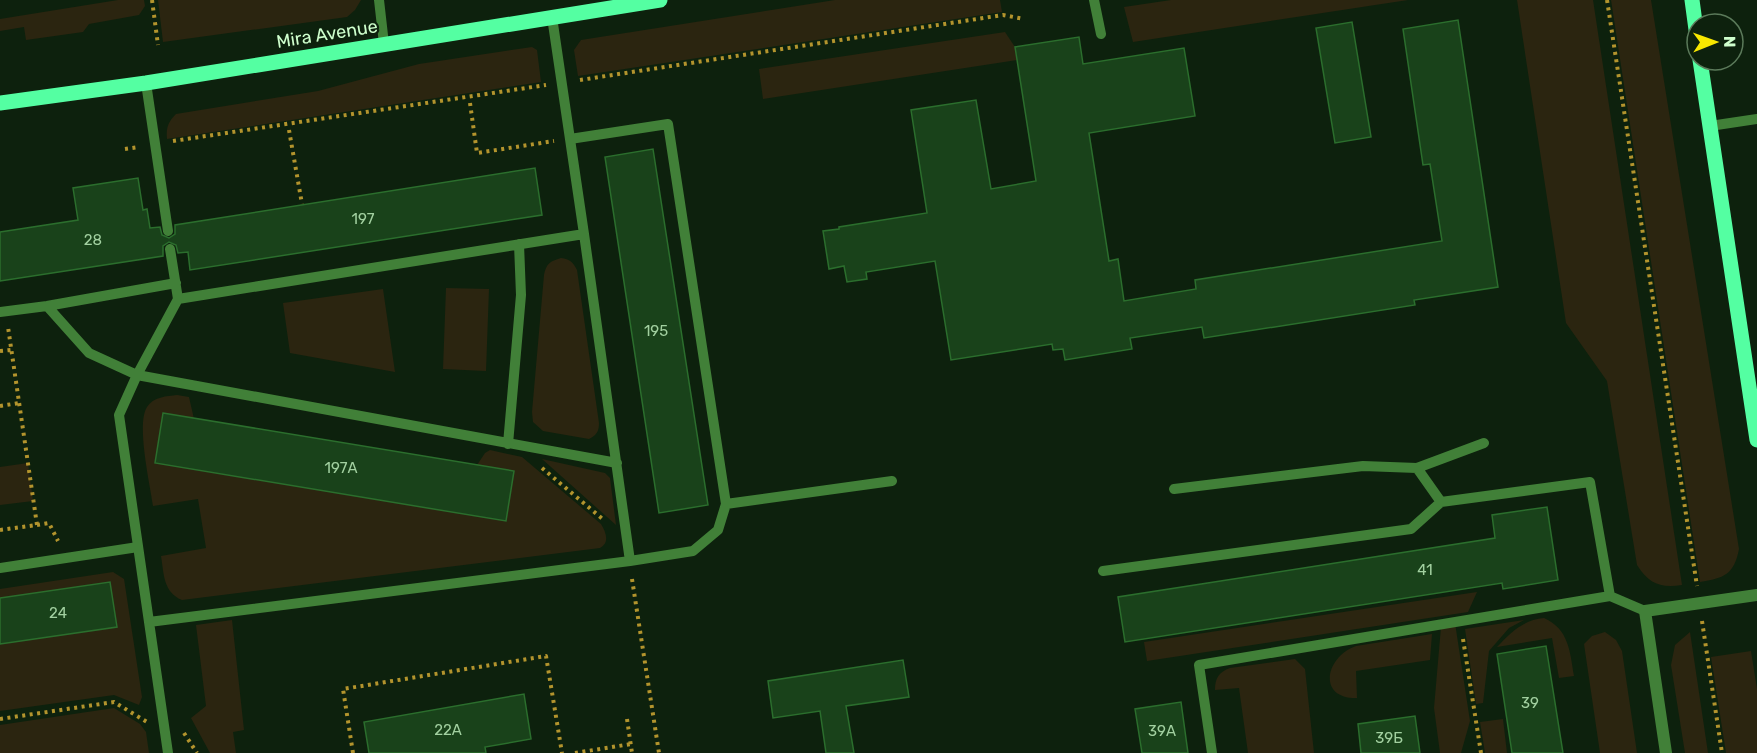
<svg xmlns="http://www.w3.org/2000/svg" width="1757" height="753" font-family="Rubik,sans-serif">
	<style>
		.green { fill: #2b2510 }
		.building { fill: #19421a; stroke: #2b6e2d; stroke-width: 1.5 }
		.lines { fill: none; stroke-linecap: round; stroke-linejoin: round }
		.path { stroke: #b3942d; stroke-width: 4; stroke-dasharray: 3 4.5; stroke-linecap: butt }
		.lane { stroke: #418038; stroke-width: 10 }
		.street { stroke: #418038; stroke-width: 12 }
		.primary { stroke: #54ffa2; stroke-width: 15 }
		.labels { text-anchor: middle; stroke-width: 4.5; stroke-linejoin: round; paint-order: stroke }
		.number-label { font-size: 15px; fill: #a2d0a0 }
		.street-label { font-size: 18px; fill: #cfffcd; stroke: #0d210d }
	</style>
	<rect width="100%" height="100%" fill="#0d210d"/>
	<path class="green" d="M118,0H144L145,6L139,15L89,24L83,32L26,40L24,27L0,31V19Z
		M158,0H361L355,10L347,17L163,42Z
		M835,0H1000L1002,12L578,76L574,50L581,40Z
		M1171,0H1408L1133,42L1124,7Z
		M1517,0H1593L1682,585C1660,588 1649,584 1637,565L1607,381L1566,323Z
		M1611,0H1651L1739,549C1734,575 1724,578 1700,582Z
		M1005,32L1015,47L1017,60L763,99L759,69Z
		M532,47L537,50L541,82L167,139C166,128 168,122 176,114L318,91L419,64Z
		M561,258C570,259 573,262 577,270L599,423C599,431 597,435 589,439L543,431L533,422L532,412L544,275C546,264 550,261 561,258Z
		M446,288L489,289L486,371L443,369Z
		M383,289L395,372L290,353L283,303Z
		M177,395L189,397L194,419L477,465L485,453L490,450L522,457L601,524C606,532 610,543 600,548L182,600C163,592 164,574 161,556L206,548L198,499L153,506C150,484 136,424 147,407C153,397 167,396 177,395Z
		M542,459L605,473L610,478L616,525Z
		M28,463L33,501L0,505V467Z
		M113,572L124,579L142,697L139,705L114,695L0,711V589Z
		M1477,592L1468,612L1147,661L1144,642Z
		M1544,618C1569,629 1570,652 1574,676L1559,678L1552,638L1497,647C1511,632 1523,620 1544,618Z
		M232,620L244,730L233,732L236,753H210L191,718L206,706L196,625Z
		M1524,620L1509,628L1489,651L1483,703L1476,704L1465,629Z
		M1455,623L1470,721L1461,753H1440L1434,708L1441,627Z
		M1605,632L1616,640L1622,651L1637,753H1600L1584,644L1592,636Z
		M1690,632L1708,753H1685L1671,665L1675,645Z
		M1432,634L1430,660L1356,671L1357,698C1317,699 1325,657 1356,646Z
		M1751,651L1757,689V753H1726L1711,657Z
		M1295,659L1305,669L1314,753H1248L1239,688L1215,690C1215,678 1219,672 1230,668Z
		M114,708L140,724L146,732L149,753H0V725Z
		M1503,719L1507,753H1485L1480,722Z"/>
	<path class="building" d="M1458,20L1498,287L1414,300L1415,305L1204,338L1202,327L1130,338L1132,349L1065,360L1063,349L1053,350L1052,344L951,360L935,261L866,272L867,279L847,282L844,266L829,269L823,231L839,229V227L927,213L911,110L976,100L991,189L1036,181L1015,47L1079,37L1083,64L1184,48L1195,116L1089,133L1109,261L1118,259L1124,301L1196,289L1195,280L1442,241L1430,164L1423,165L1403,29Z
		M1352,22L1371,137L1335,143L1316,28Z
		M653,149L708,505L659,513L605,157Z
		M535,168L542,215L190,270L188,252L178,253L176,245L169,242L163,246V256L0,281V232L78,220L73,188L138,178L143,210L147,209L150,228L160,227L162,235L169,238L175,234V225Z
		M163,413L514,471L506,521L155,463Z
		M1547,507L1558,580L1503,589L1502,583L1125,642L1118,597L1495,538L1492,515Z
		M110,582L117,627L0,644V598Z
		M1546,646L1563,753H1512L1497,654Z
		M903,660L909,697L846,706L854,753H826L820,711L773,718L768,681Z
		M524,694L531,739L485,747L486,753H369L364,722Z
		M1181,702L1188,753H1142L1135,709Z
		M1415,716L1420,753H1361L1358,724Z"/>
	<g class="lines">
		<path class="path" d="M152,0L158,45
			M1607,0L1697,586
			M580,80L1003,15L1024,19
			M470,103L477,153L554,141
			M289,130L302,204
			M173,141L546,85
			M125,149L139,147
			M0,351L11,350
			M0,406L19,403
			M542,468L605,521
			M37,525L49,523L58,541
			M0,530L37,525L8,327
			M632,579L659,753
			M1702,621L1722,753
			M1463,639L1481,753
			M0,719L114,702L147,722
			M627,719L632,753
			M184,733L197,753
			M353,753L343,689L546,656L562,753
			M575,753L631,744"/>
		<path class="lane" d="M379,0L384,44
			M1094,0L1101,34
			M552,17L584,234L630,561
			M146,83L168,231
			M1710,126L1757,119
			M570,139L668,124L726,504
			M178,299L584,234
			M47,306L89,353L137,375L617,463
			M0,312L47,306L176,283
			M508,444L521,295L519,244
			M1417,468L1484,443
			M1174,489L1363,466L1417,468L1441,502
			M0,568L138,547
			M1103,571L1411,529L1441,502L1590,482L1610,596
			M149,622L630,561L693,551L718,530L726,504L892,481
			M168,753L119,415L137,375L178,299L170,249
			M1212,753L1199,665L1610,596L1645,611"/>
		<path class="street" d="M1666,753L1645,611L1757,595"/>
		<path class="primary" d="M1692,0L1697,37
			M1700,60L1757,440
			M0,103L146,83L660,0"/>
	</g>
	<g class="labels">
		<g class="number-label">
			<text x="363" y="224">197</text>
			<text x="93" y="245">28</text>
			<text x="656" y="336">195</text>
			<text x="341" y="473">197А</text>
			<text x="1425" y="575">41</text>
			<text x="58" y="618">24</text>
			<text x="1530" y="708">39</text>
			<text x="448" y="735">22А</text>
			<text x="1162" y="736">39А</text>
			<text x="1389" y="743">39Б</text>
		</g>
		<g class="street-label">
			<text transform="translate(327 34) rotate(-9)" y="6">Mira Avenue</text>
		</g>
	</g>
	<g transform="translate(1715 42) rotate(89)"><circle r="28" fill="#0d210d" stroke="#5b7a5a" stroke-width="1.5"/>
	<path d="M0-4.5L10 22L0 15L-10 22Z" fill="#f8e700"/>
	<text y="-9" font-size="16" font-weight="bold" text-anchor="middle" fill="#cfffcd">N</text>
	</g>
</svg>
